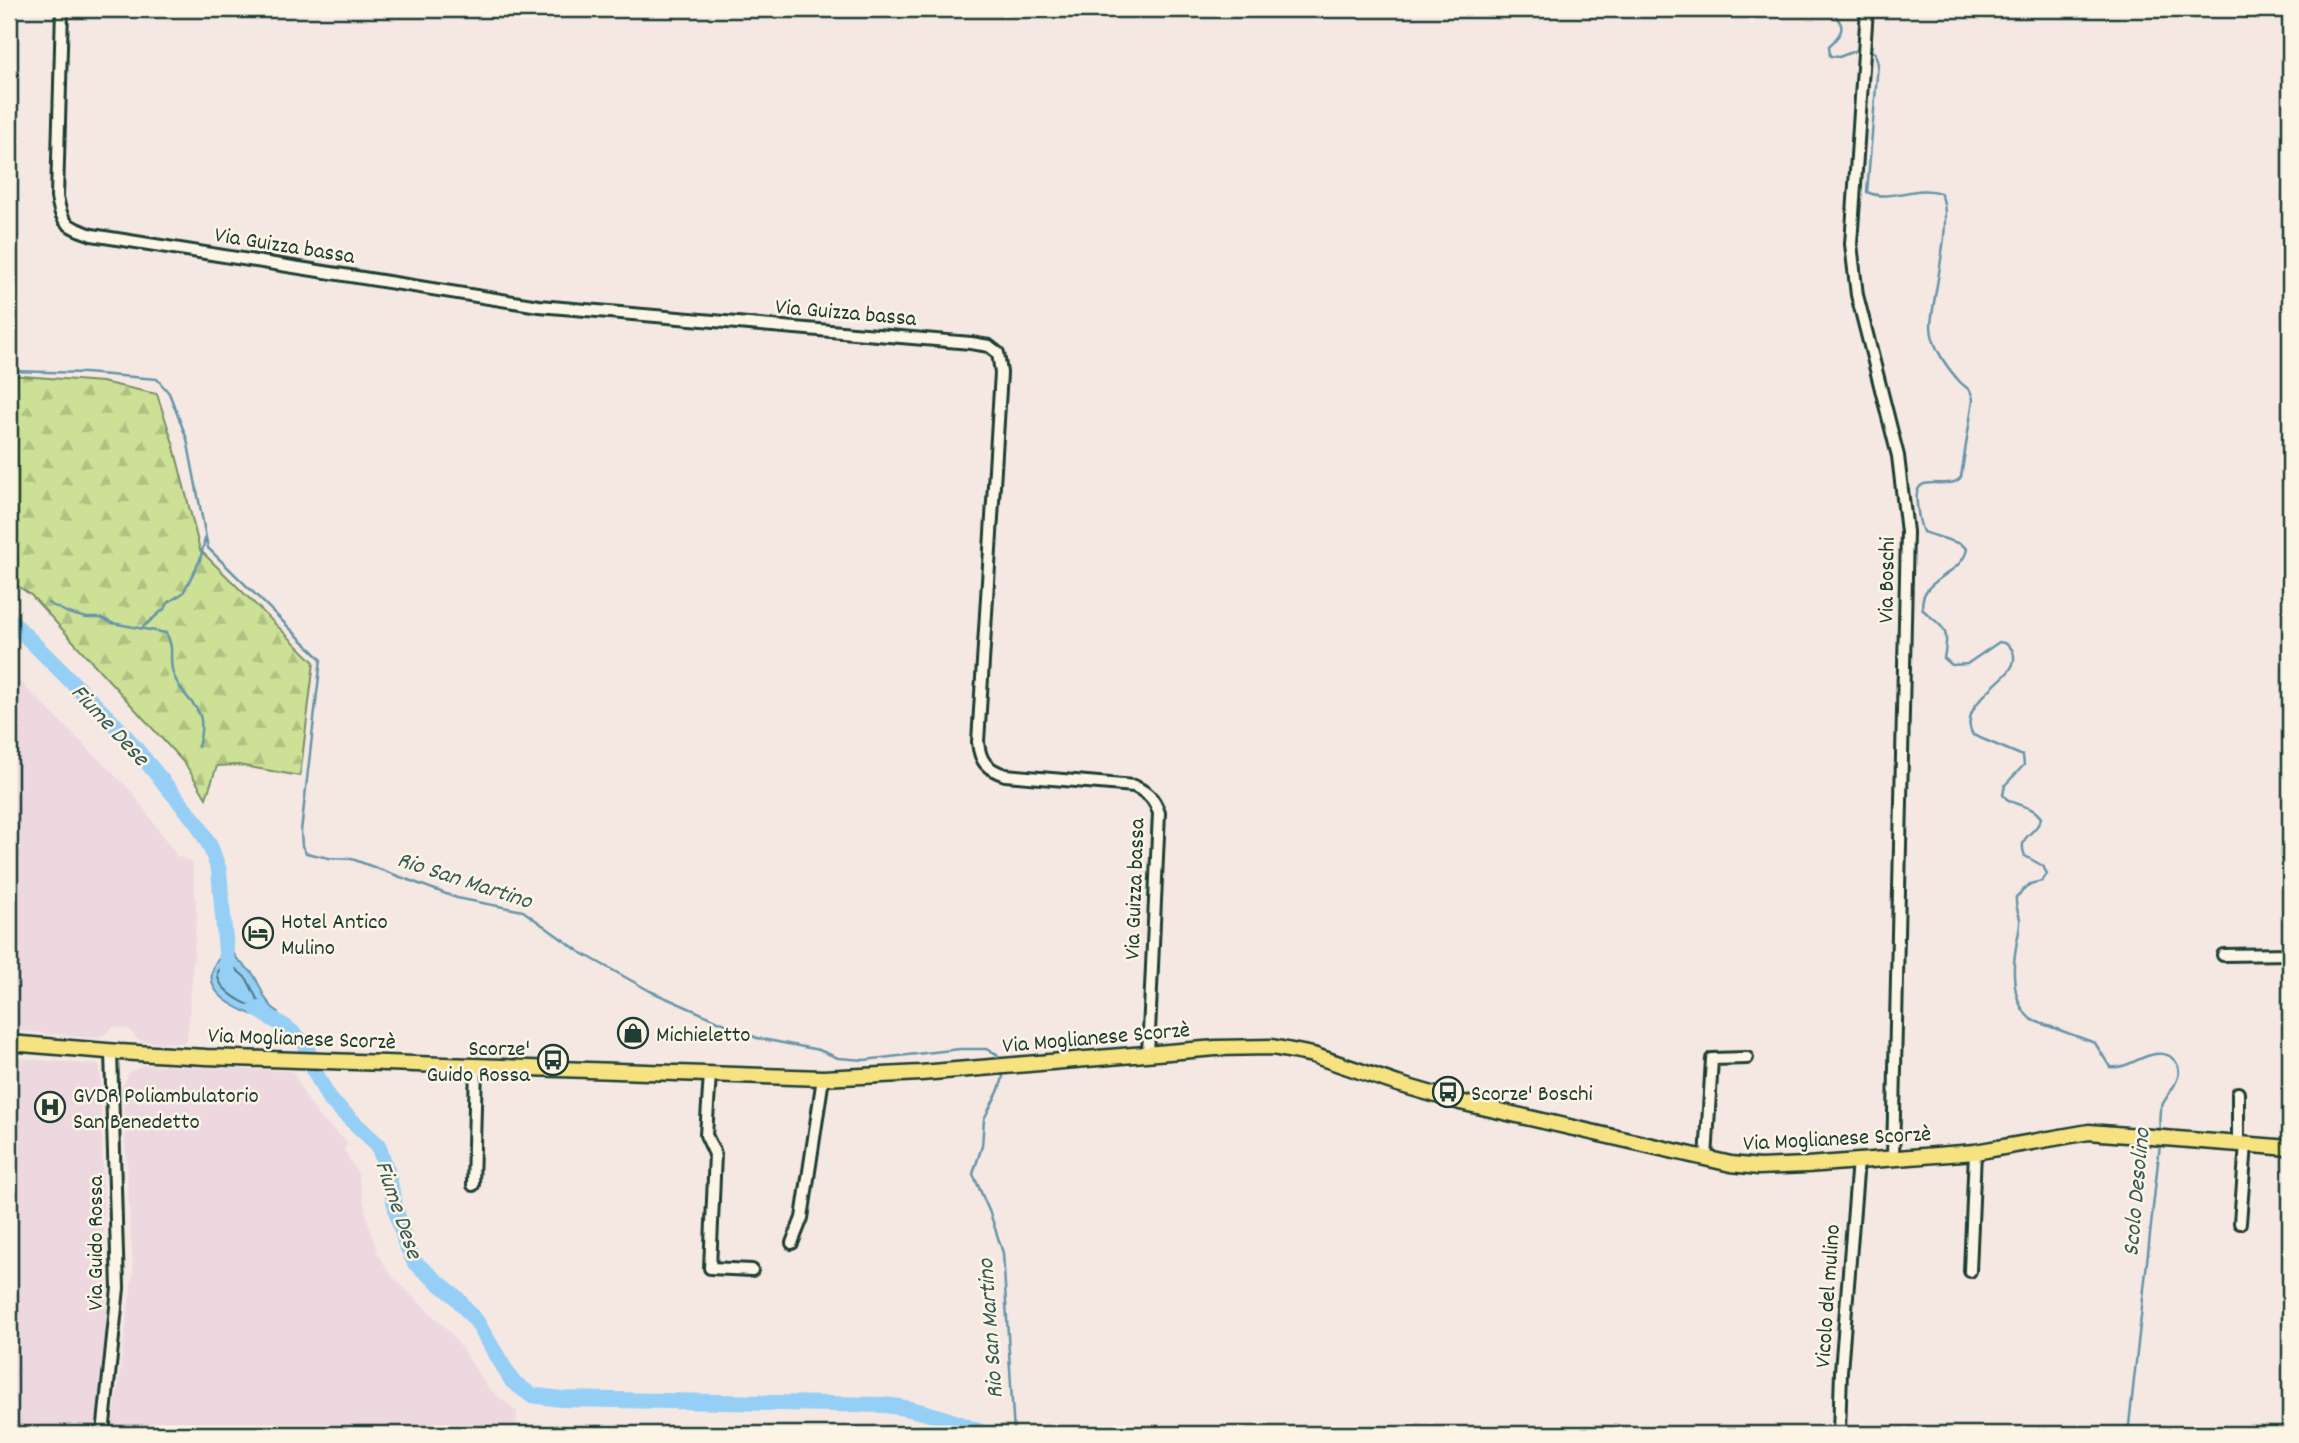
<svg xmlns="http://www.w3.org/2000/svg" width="2299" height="1443" font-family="Dekko,sans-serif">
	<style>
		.built { fill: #edd8e0 }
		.forest { fill: url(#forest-firs); stroke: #768f65; stroke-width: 2 }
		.water { fill: #96cff6; stroke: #6695a8; stroke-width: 2 }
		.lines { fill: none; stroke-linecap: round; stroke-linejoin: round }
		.shore { stroke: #4f7782; stroke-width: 2 }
		.stream { stroke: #6695a8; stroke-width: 2.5 }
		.river { stroke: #96cff6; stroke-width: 16 }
		.minor-casing { stroke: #1f3d34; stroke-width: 16 }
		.major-casing { stroke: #1f3d34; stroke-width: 19 }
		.minor { stroke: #fcf5e5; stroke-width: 10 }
		.major { stroke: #f6e281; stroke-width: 14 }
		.labels { text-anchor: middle; stroke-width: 5; stroke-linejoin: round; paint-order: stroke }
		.street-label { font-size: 23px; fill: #1f3d34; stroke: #fcf5e5 }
		.poi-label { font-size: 23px; fill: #1f3d34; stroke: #fcf5e5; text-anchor: start }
		.water-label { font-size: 24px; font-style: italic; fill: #375a5b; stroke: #fcf5e5 }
	</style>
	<defs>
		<pattern id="forest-firs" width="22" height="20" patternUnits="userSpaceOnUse" patternTransform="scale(1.75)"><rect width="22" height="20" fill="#cce196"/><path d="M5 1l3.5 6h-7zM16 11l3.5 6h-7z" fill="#afc282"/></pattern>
	</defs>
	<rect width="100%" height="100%" fill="#f5e8e3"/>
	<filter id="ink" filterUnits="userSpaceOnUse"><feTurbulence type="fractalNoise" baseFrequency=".0143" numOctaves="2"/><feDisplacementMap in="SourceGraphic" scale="14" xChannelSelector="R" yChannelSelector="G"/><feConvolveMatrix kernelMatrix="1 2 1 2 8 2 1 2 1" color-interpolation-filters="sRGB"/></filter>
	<g filter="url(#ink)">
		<path class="built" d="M9,671L132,792L177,856L192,862L197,914L187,1041L182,1043L144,1042L137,1039L128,1029L113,1027L102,1036L91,1038L9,1030Z
			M9,1057L100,1065L107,1341L95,1434H9Z
			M144,1065L293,1071L304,1094L319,1117L348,1143L344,1150L358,1174L369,1227L378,1254L391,1275L452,1334L488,1388L517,1412L516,1434H112L133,1271L122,1087L129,1073Z"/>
		<path class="forest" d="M9,375L102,382L157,394L173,443L200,550L314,662L300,776L238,765L217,766L206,798L186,765L31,595L9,580Z"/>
		<path class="water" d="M234,954C238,963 247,966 253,974C263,989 262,1000 278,1012L273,1024C254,1014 202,1000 213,969C216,957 223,956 234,954Z"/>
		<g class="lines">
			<path class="shore" d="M228,962L247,979L259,1003L258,1007C239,1005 199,976 228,962Z"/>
			<path class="stream" d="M1830,9C1845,26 1846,30 1829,46L1830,56L1839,57L1860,49
				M1867,49L1875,53L1878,64L1867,192C1890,203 1916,184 1940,193C1955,213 1932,299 1931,326C1931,346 1948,369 1961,383C1968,389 1972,390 1973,400L1961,477C1949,494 1912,467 1917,504C1918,514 1919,523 1923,532L1961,544L1967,549C1962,576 1916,579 1923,610C1944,629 1950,627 1944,658L1952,665L1967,664L1999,642C2015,644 2018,659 2009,671C1995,687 1958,710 1973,735L2023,756L2024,765L2005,785L2003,795C2013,808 2032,803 2041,818C2037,835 2016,835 2025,856L2043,866L2047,874L2042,881L2030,884L2016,897C2015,907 2018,910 2020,919C2021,926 2017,939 2016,947C2012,969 2012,1005 2032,1020L2095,1043L2110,1067C2125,1069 2137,1058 2151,1055C2158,1053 2167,1053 2172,1058C2190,1073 2168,1092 2161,1107C2158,1115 2160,1125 2160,1134
				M9,371L85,373L157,379L169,393L187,439L208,548L321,659L301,831L302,846L306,853L329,858L352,859L457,898L523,911L580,952L650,991L757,1038L819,1050L838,1058L864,1060L960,1049H986L997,1054L1000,1062
				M48,603L68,613L87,618H101L112,623L166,633C176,650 167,660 174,676C188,709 210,703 198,747
				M143,627L164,609L169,602L183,593L200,560L205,539
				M1002,1071L1003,1078L998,1092L984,1119L982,1146L973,1174L990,1213L1003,1253L1014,1434
				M2128,1434L2160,1144"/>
			<path class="river" d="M9,619L122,732L197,823L211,848L219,871L228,974
				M257,1009L287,1028L306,1044L312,1066L329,1099L378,1145L388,1174L397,1214L405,1242L415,1263L455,1296L477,1322L512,1381L531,1395L561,1399L885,1405C921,1409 951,1420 985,1434"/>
			<g class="minor-casing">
				<path id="minor" d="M62,9L57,197C62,224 66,226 92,235L539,306L971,343L989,346L998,353L1001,373L978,742C980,762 987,769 1005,775L1134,786C1148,793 1154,798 1159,813L1148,1054
					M1867,9L1851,244L1857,295L1898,456L1907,532L1893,1158
					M2223,955L2290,954
					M710,1074L706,1135L715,1154L710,1268L752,1270
					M2238,1143V1093
					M1706,1159L1712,1059L1747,1058
					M473,1185L476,1066
					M2240,1223L2246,1144
					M792,1243L802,1218L823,1078
					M1970,1271L1975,1152
					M103,1434L118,1288L111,1052
					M1839,1434L1841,1371L1858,1160"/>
			</g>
			<g class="major-casing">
				<path id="major" d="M9,1043L119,1052L206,1057L823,1078L921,1073L1216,1048L1272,1047L1313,1055L1398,1084L1460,1102L1731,1164L1759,1167L1807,1165L1975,1152L2089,1132L2290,1148"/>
			</g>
			<use href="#minor" class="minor"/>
			<use href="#major" class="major"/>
		</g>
	</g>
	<defs>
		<g id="hotel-ring" transform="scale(1.575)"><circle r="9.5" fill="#fcf5e5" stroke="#1f3d34" stroke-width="1.5"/><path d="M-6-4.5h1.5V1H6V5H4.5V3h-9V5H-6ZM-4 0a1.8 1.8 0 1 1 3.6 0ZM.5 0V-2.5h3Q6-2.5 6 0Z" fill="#1f3d34"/></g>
		<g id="shop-ring" transform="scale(1.575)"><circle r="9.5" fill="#fcf5e5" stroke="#1f3d34" stroke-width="1.5"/><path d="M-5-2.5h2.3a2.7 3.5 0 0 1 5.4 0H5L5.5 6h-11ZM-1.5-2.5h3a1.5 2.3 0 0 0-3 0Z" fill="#1f3d34"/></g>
		<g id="bus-ring" transform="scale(1.575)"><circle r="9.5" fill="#fcf5e5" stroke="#1f3d34" stroke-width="1.5"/><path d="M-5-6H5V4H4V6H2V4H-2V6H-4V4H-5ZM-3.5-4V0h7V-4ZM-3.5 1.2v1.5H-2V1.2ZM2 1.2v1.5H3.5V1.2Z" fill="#1f3d34"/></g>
		<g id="hospital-ring" transform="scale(1.575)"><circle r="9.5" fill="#fcf5e5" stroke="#1f3d34" stroke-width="1.5"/><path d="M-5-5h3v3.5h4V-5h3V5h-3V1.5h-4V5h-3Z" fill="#1f3d34"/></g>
	</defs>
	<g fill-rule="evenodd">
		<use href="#hotel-ring" x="258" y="933"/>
		<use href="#shop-ring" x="633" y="1033"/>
		<use href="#bus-ring" x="553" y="1060"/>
		<use href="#bus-ring" x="1448" y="1092"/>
		<use href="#hospital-ring" x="50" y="1107"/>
	</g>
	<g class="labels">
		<g class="street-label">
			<text transform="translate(285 244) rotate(9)" y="8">Via Guizza bassa</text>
			<text transform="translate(846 311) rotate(5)" y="8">Via Guizza bassa</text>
			<text transform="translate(1885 580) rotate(-89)" y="8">Via Boschi</text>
			<text transform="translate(1133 889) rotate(-88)" y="8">Via Guizza bassa</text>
			<text transform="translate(1096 1036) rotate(-5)" y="8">Via Moglianese Scorzè</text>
			<text transform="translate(302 1037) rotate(2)" y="8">Via Moglianese Scorzè</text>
			<text transform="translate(1837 1137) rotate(-3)" y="8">Via Moglianese Scorzè</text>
			<text transform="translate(94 1243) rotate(-90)" y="8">Via Guido Rossa</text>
			<text transform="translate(1826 1296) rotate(-86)" y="8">Vicolo del mulino</text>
		</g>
		<g class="poi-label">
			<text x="281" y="928">Hotel Antico<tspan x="281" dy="26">Mulino</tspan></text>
			<text x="656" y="1041">Michieletto</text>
			<text x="530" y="1055" text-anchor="end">Scorze'<tspan x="530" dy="26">Guido Rossa</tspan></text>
			<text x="1471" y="1100">Scorze' Boschi</text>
			<text x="73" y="1102">GVDR Poliambulatorio<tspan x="73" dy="26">San Benedetto</tspan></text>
		</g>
		<g class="water-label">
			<text transform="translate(111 724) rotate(47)" y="8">Fiume Dese</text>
			<text transform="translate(465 879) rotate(18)" y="8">Rio San Martino</text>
			<text transform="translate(2135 1192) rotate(-85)" y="8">Scolo Desolino</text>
			<text transform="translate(400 1209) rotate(71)" y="8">Fiume Dese</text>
			<text transform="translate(989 1329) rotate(-94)" y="8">Rio San Martino</text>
		</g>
	</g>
	<rect width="2299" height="1443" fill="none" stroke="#fcf5e5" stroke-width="35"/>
	<rect x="18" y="18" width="2264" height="1408" fill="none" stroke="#1f3d34" stroke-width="2.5" filter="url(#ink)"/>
</svg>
